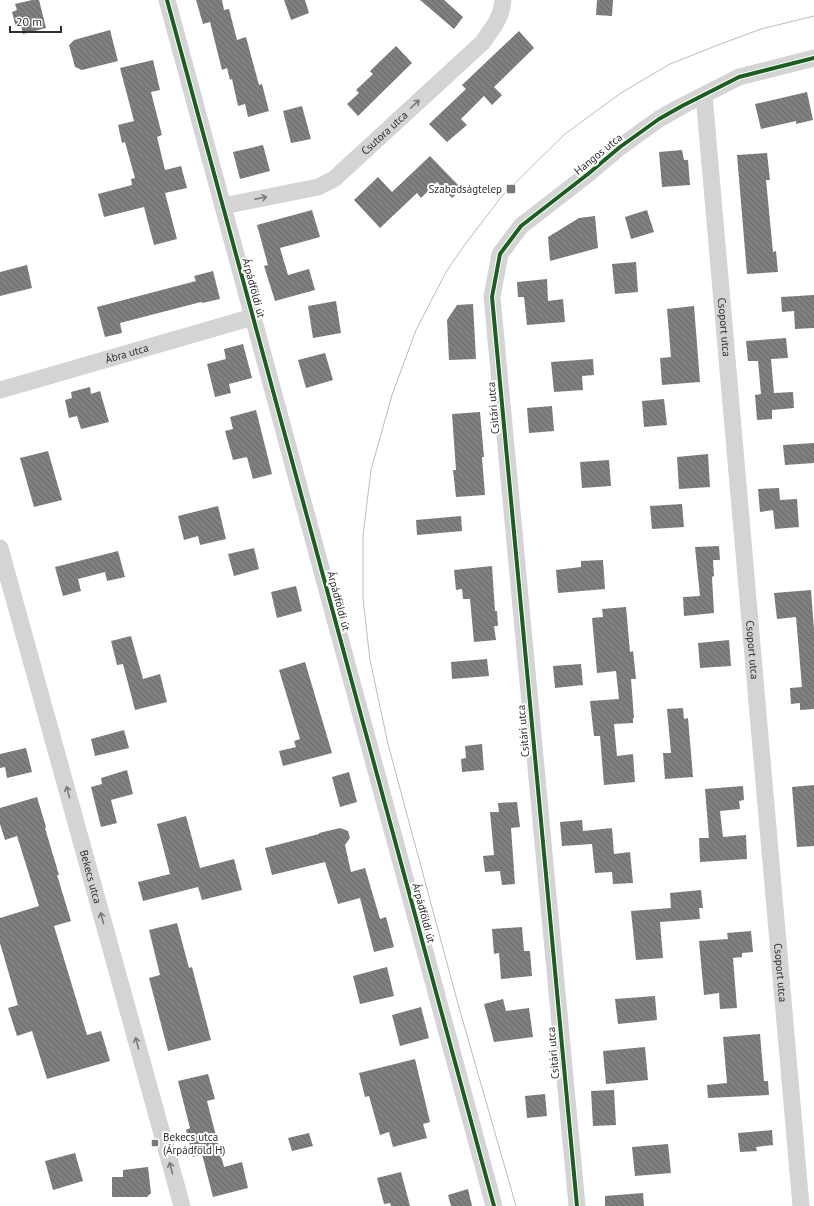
<svg xmlns="http://www.w3.org/2000/svg" width="814" height="1206" font-family="'PT Sans',sans-serif">
	<style>
		.building { fill: url(#building-back-hatch) }
		.lines { fill: none; stroke-linecap: round; stroke-linejoin: round }
		.minor { stroke: #d4d4d4; stroke-width: 17 }
		.tram { stroke: #bcbcbc; stroke-width: 1 }
		.cycleway-casing { stroke: #fff; stroke-width: 6 }
		.cycleway { stroke: #1b5e20; stroke-width: 4 }
		.oneway { stroke: #7a7a7a }
		.poi-dot { fill: #787878; stroke: #fff; stroke-width: 1.5 }
		.labels { text-anchor: middle; stroke-width: 4; stroke-linejoin: round; paint-order: stroke }
		.street-label { font-size: 11px; fill: #303030; stroke: #fff }
		.poi-label { font-size: 11px; fill: #303030; stroke: #fff; text-anchor: end }
	</style>
	<defs>
		<pattern id="building-back-hatch" width="6" height="6" patternUnits="userSpaceOnUse"><rect width="6" height="6" fill="#7f7f7f"/><path d="M-1 5l2 2M0 0l6 6M5-1l2 2" fill="none" stroke="#686868"/></pattern>
	</defs>
	<rect width="100%" height="100%" fill="#fff"/>
	<path class="building" d="M32,0H39L46,28L23,34L21,26L16,27L12,12L17,10L15,4Z
		M196,0H222L224,10L229,9L237,40L246,37L259,85L262,84L269,111L248,117L245,104L238,106L232,79L230,80L227,68L222,70L210,22L203,24Z
		M284,0H305L309,13L291,20Z
		M420,0H444L463,17L454,29Z
		M597,0H613L612,16L596,15Z
		M110,30L118,61L82,70L75,67L69,45L74,40Z
		M519,31L534,48L494,87L502,95L492,105L484,96L461,119L467,125L447,142L429,124L466,89L462,85Z
		M396,46L412,63L358,116L347,104L359,93L356,90L373,74L370,71Z
		M153,60L160,90L151,92L162,135L157,137L165,170L181,166L187,188L165,193L177,239L154,245L144,207L104,217L98,194L132,185L131,179L135,178L125,142L122,143L118,125L134,121L120,68Z
		M807,92L813,120L796,124V121L761,129L755,104Z
		M302,106L311,139L291,143L283,111Z
		M263,145L270,171L240,179L233,152Z
		M682,150L684,160H688L690,185L662,187L659,152Z
		M767,153L770,180H766L773,252L776,251L778,272L747,274L737,155Z
		M430,156L462,189L452,198L437,182L421,198L417,193L380,228L354,200L378,177L392,192Z
		M312,210L320,237L280,248L288,275L309,269L315,290L275,301L264,266L268,265L257,225Z
		M647,210L654,232L631,239L625,217Z
		M595,216L598,248L550,261L548,237L579,218Z
		M636,262L638,292L615,294L612,264Z
		M27,265L32,288L0,296V272Z
		M213,271L220,299L202,303L201,302L120,323L122,333L105,337L97,307L196,281L194,276Z
		M547,279L548,301L563,299L565,322L527,325L524,297H518L517,282Z
		M814,295V328L795,329L794,311L782,312L781,297Z
		M336,301L341,333L313,338L308,306Z
		M473,304L476,359L449,360L447,320L457,305Z
		M694,306L700,382L662,385L660,358L671,357L667,309Z
		M786,338L788,358L771,359L774,393L793,392L794,408L772,410V419L757,420L755,395L761,394L758,361H748L746,341Z
		M243,344L252,378L229,384L231,393L215,397L207,364L226,359L224,349Z
		M325,353L333,380L306,388L298,360Z
		M593,359L594,375L582,376L583,390L554,392L551,362Z
		M90,387L91,394L100,391L109,422L81,429L77,416L69,418L65,400L72,398L71,392Z
		M664,399L667,425L644,427L642,401Z
		M552,406L554,431L529,433L527,408Z
		M256,410L272,474L253,479L247,457L233,460L225,431L233,429L230,417Z
		M480,412L484,457H482L485,495L456,497L453,470H456L452,414Z
		M814,443V463L785,465L783,445Z
		M48,451L62,500L34,507L20,458Z
		M708,454L710,487L679,489L677,457Z
		M609,460L611,486L582,488L580,462Z
		M779,488L780,500L797,499L799,527L775,529L773,510L760,512L758,489Z
		M682,504L684,527L652,529L650,506Z
		M218,506L226,539L200,545L198,536L184,540L178,516Z
		M461,516L462,531L417,535L416,520Z
		M719,546L720,560H713L714,576L712,577L714,613L684,616L683,597L700,596L695,547Z
		M254,548L259,569L234,576L228,554Z
		M118,551L125,577L107,581L105,572L78,579L81,591L63,596L55,567Z
		M603,560L605,589L558,593L556,570L581,567V561Z
		M492,566L495,611H497L498,626H494L496,640L474,642L470,599H463L462,589L456,590L454,570Z
		M296,586L302,611L277,618L271,592Z
		M811,590L814,630V709L800,710V703L791,704L790,688L802,687L796,617L777,619L774,593Z
		M626,607L630,652L633,651L636,679H631L634,718H633V723L614,724L617,756L633,754L635,782L604,785L600,736H594L590,701L619,699L616,671L597,673L592,618L603,617L602,609Z
		M131,636L143,679L160,674L167,702L135,710L123,664L117,665L111,641Z
		M729,640L731,666L700,668L698,643Z
		M487,659L489,676L452,679L451,662Z
		M305,662L332,753L283,766L279,751L296,747L294,741L300,739L279,670Z
		M581,664L583,685L555,688L553,666Z
		M683,708L684,719L688,718L693,777L665,779L663,753H671L667,709Z
		M124,730L129,748L95,756L91,739Z
		M482,744L484,770L462,772L461,759L466,758L465,746Z
		M26,748L32,772L7,778L5,767L0,768V754Z
		M127,770L133,794L111,800L117,823L101,827L91,787L102,784L101,778Z
		M349,772L357,802L340,807L332,777Z
		M814,785V846L797,847L792,787Z
		M743,786L744,800L739,801L740,809L720,811L723,837L746,835L747,859L700,862L699,838H709L705,789Z
		M37,797L46,827L45,828L59,875H57L71,921L54,926L87,1035L101,1031L110,1061L47,1079L32,1031L17,1036L8,1008L18,1005L0,943V918L39,906L17,836L5,840L0,824V808Z
		M517,802L520,827L511,828L515,884L502,885L500,871L485,872L483,856L494,855L490,812H499L498,803Z
		M186,816L200,868L234,859L242,890L202,900L198,887L143,901L138,882L170,874L157,824Z
		M582,820L583,831L612,828L614,854L630,852L633,883L613,884L612,872L595,873L592,844L562,846L560,822Z
		M340,828L348,831L350,838L345,845L351,872L365,868L380,919L386,917L394,947L374,952L360,898L338,904L325,862L272,875L265,848L319,834V833Z
		M701,890L703,908H699L700,919L660,922L663,958L636,960L631,911L671,908L670,893Z
		M177,923L189,968L192,967L211,1040L168,1051L149,978L160,975L149,930Z
		M522,927L524,951H530L532,976L501,979L499,953L494,954L492,929Z
		M751,931L753,952L742,953V957L733,958L737,1008L720,1009L719,993L704,995L699,941L728,939L727,933Z
		M387,967L394,996L360,1004L353,976Z
		M655,996L657,1020L618,1024L615,999Z
		M503,999L506,1011L529,1008L533,1037L494,1042L484,1004Z
		M421,1007L429,1038L400,1046L392,1015Z
		M760,1034L764,1081H768L769,1095L708,1098L707,1085L727,1083L723,1037Z
		M645,1047L648,1080L606,1084L603,1051Z
		M415,1059L430,1122L423,1124L427,1138L393,1147L389,1132L380,1135L369,1096L365,1097L359,1073Z
		M208,1074L215,1099L207,1101L224,1167L242,1162L248,1188L213,1197L202,1154L193,1157L186,1130L190,1128L178,1081Z
		M614,1090L616,1125L593,1126L591,1091Z
		M545,1094L547,1116L527,1118L525,1096Z
		M772,1130L773,1145L756,1147L757,1151L740,1152L738,1133Z
		M309,1133L313,1146L292,1151L288,1138Z
		M668,1144L671,1173L635,1176L632,1147Z
		M75,1153L83,1181L53,1190L45,1161Z
		M148,1167L151,1193L147,1197H112V1177H123V1170Z
		M401,1172L410,1206H391L390,1203L384,1204L377,1178Z
		M468,1189L472,1206H451L448,1195Z
		M643,1193L644,1206H605V1196Z"/>
	<g class="lines">
		<g class="minor">
			<path d="M167,0L494,1206"/>
			<path id="s1" d="M704,95L801,1206"/>
			<path id="s2" d="M223,206L318,187L334,179L482,43C492,29 502,18 503,0"/>
			<path id="s3" d="M0,390L253,317"/>
			<path id="s4" d="M0,548L182,1206"/>
			<path d="M577,1206L492,297L500,254L521,226L588,174L620,147L659,119L682,106L739,77L814,58"/>
		</g>
		<path class="tram" d="M516,1206L458,1004L388,744L370,660L363,598V536L371,470L392,395L416,330L446,272L466,243L502,196L565,134L621,93L670,64L718,45L761,29L814,16"/>
		<g class="cycleway-casing">
			<path id="cycleway" d="M167,0L494,1206
				M577,1206L492,297L500,254L521,226L588,174L620,147L659,119L682,106L739,77L814,58"/>
		</g>
		<use href="#cycleway" class="cycleway"/>
	</g>
	<defs><path id="oneway-shaft" d="M-6 0H5M1.5-3L5.5 0L1.5 3" fill="none" stroke-width="1.6" stroke-linecap="round" stroke-linejoin="round"/></defs>
	<g class="oneway">
		<use href="#oneway-shaft" transform="translate(415 104) rotate(-43)"/>
		<use href="#oneway-shaft" transform="translate(261 198) rotate(-11)"/>
		<use href="#oneway-shaft" transform="translate(68 792) rotate(-105)"/>
		<use href="#oneway-shaft" transform="translate(102 918) rotate(-105)"/>
		<use href="#oneway-shaft" transform="translate(137 1043) rotate(-105)"/>
		<use href="#oneway-shaft" transform="translate(171 1168) rotate(-105)"/>
	</g>
	<g class="poi-dot">
		<rect x="506" y="184" width="10" height="10" rx="2"/>
		<rect x="151" y="1139" width="8" height="8" rx="2"/>
	</g>
	<g class="labels">
		<g class="street-label">
			<text dy="4" stroke="none"><textPath href="#s2" startOffset="183">Csutora utca</textPath></text>
			<text transform="translate(598 154) rotate(-39)" y="4">Hangos utca</text>
			<text transform="translate(254 288) rotate(75)" y="4">Árpádföldi út</text>
			<text dy="4" stroke="none"><textPath href="#s1" startOffset="233">Csoport utca</textPath></text>
			<text dy="4" stroke="none"><textPath href="#s3" startOffset="132">Ábra utca</textPath></text>
			<text transform="translate(493 408) rotate(-95)" y="4">Csitári utca</text>
			<text transform="translate(339 601) rotate(75)" y="4">Árpádföldi út</text>
			<text dy="4" stroke="none"><textPath href="#s1" startOffset="557">Csoport utca</textPath></text>
			<text transform="translate(523 731) rotate(-95)" y="4">Csitári utca</text>
			<text dy="4" stroke="none"><textPath href="#s4" startOffset="341">Bekecs utca</textPath></text>
			<text transform="translate(424 913) rotate(75)" y="4">Árpádföldi út</text>
			<text dy="4" stroke="none"><textPath href="#s1" startOffset="881">Csoport utca</textPath></text>
			<text transform="translate(553 1053) rotate(-95)" y="4">Csitári utca</text>
		</g>
		<g class="poi-label">
			<text x="502" y="193">Szabadságtelep</text>
			<text x="163" y="1141" text-anchor="start">Bekecs utca<tspan x="163" dy="13">(Árpádföld H)</tspan></text>
		</g>
	</g>
	<path d="M10 26v6h51v-6" fill="none" stroke="#303030" stroke-width="2"/>
	<text x="16" y="26" font-size="12" fill="#303030" stroke="#ffffff" stroke-width="3" paint-order="stroke">20 m</text>
</svg>
